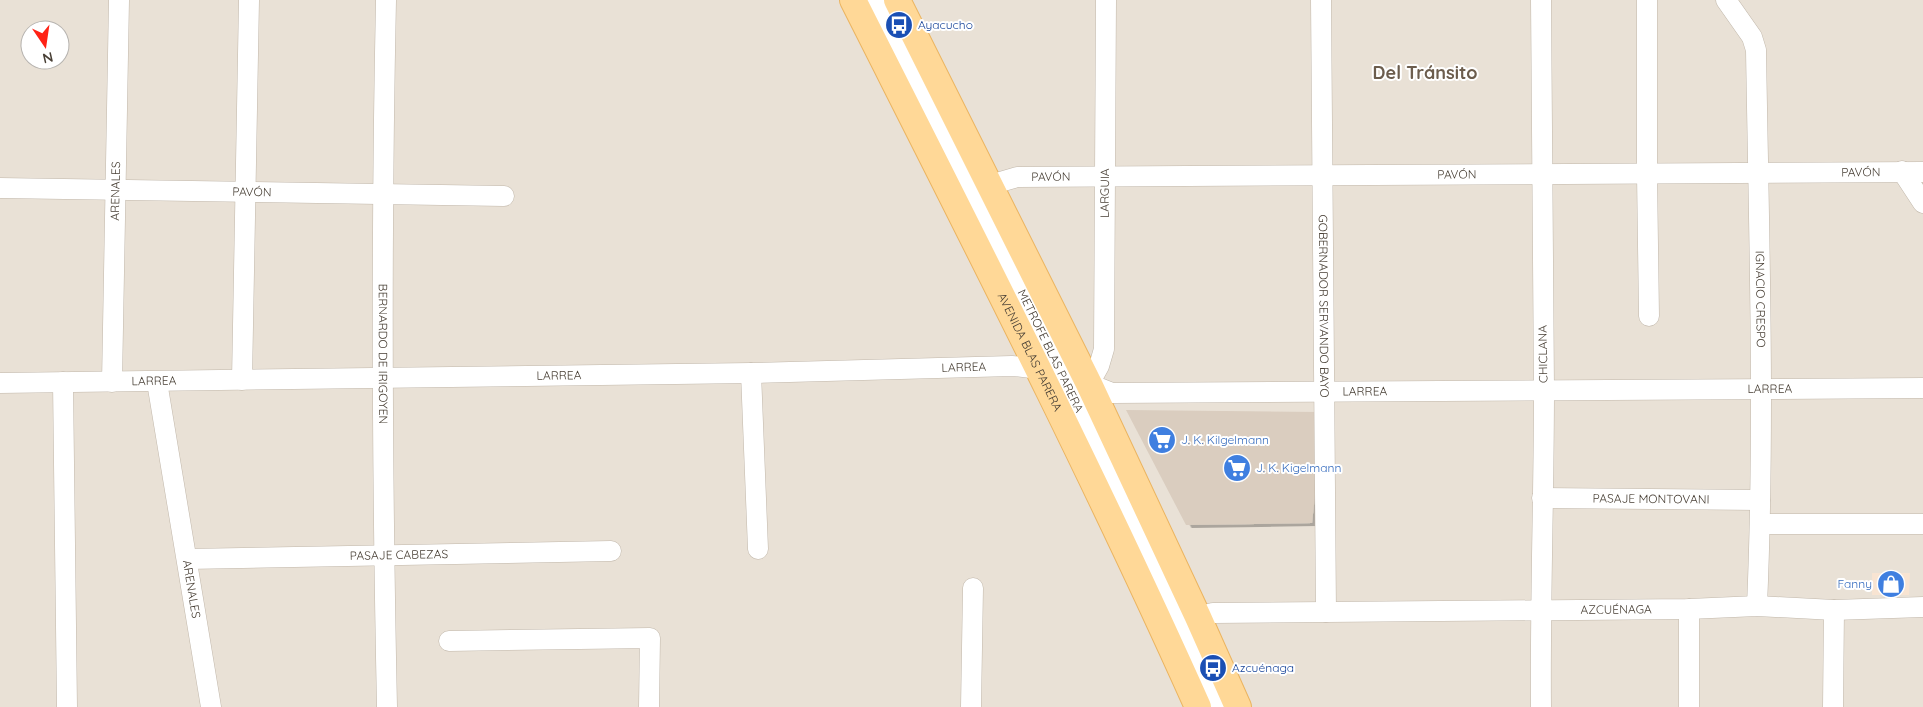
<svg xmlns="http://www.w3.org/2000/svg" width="1923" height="707" font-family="Quicksand,sans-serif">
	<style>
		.residential { fill: #e9e1d6; fill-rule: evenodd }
		.commercial { fill: #f8e4d2 }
		.building { fill: #dacdbf; filter: url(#shadow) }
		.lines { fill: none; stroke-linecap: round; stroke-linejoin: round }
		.minor-casing { stroke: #c1b7aa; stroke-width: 21 }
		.major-casing { stroke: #ebb460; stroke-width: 28 }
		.minor { stroke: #fff; stroke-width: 20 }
		.major { stroke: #ffd897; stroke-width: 26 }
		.labels { text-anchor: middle; stroke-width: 4; stroke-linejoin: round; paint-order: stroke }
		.transit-label { font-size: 12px; fill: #164399; stroke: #fff; text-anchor: start }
		.street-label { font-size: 12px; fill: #494036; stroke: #fff }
		.shop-label { font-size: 12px; fill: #366cbe; stroke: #fff; text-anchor: start }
		.district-label { font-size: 18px; font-weight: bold; fill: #6c5d4d; stroke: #fff }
	</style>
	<defs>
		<filter id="shadow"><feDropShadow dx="5.5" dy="3" stdDeviation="0" flood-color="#0004"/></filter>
	</defs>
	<rect width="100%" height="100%" fill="#f5f0e8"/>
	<path class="residential" d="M0,0H1923V707H0ZM30,30H60V60H30Z"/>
	<path class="commercial" d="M1872,573H1910L1909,595H1872Z"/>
	<path class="building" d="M1126,410L1324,412L1312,523L1186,525Z"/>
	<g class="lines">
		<g class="minor-casing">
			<g id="minor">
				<path id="s1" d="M386,0C381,236 382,471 387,707"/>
				<path id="s2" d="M876,0C994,233 1110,468 1218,707"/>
				<path id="s3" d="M1321,0L1326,612"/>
				<path d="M1647,0V174L1649,316"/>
				<path id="s4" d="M1726,0L1752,37L1756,50C1759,235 1765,421 1757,606"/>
				<path d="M1902,171L1923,203"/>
				<path id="s5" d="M990,185L1017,177L1923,172"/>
				<path id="s6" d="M0,188L504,196"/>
				<path d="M751,373L758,549"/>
				<path d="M242,380L249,0"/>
				<path d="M63,382L67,707"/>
				<path id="s7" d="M112,382L119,0"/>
				<path id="s8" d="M157,382L211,707"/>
				<path id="s9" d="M0,383L751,373L1012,366C1047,368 1080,380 1112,393L1923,388"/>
				<path id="s10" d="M1089,384L1099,366L1104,349L1106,0"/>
				<path id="s11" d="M1542,498L1760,500"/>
				<path d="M1760,524H1923"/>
				<path id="s12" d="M187,559L611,551"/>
				<path id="s13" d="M1186,620L1213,613L1689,609L1757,606L1834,610L1923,607"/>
				<path d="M449,641L650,638L649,707"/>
				<path d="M971,707L973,588"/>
				<path d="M1541,707C1540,601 1544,495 1544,389C1543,260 1541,130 1541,0"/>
				<path d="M1689,707V609"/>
				<path d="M1833,707L1834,610"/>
			</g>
		</g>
		<g class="major-casing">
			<g id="major">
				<path id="s14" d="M853,0C971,234 1091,468 1198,707"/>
				<path d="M897,0L1089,384L1198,617L1238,707"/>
			</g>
		</g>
		<use href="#minor" class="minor"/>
		<use href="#major" class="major"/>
	</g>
	<defs>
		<g id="bus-disc" transform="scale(1.4375)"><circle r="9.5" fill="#1a4fb4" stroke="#fff"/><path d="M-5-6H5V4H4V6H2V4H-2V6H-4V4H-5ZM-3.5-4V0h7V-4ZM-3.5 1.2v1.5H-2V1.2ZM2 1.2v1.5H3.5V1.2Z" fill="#fff"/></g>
		<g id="supermarket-disc" transform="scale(1.4375)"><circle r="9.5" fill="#3f7fe0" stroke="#fff"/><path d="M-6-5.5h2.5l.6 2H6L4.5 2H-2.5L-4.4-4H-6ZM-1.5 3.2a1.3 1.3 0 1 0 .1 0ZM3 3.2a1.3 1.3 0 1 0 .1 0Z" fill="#fff"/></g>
		<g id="shop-disc" transform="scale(1.4375)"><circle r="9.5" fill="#3f7fe0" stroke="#fff"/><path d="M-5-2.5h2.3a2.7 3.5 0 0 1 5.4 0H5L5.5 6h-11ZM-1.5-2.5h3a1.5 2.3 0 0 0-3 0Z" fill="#fff"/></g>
	</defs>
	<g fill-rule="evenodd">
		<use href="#bus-disc" x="899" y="25"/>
		<use href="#supermarket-disc" x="1162" y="440"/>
		<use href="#supermarket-disc" x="1237" y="468"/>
		<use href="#shop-disc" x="1891" y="584"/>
		<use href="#bus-disc" x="1213" y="668"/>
	</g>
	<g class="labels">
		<g class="transit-label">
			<text x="918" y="29">Ayacucho</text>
			<text x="1232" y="672">Azcuénaga</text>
		</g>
		<g class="street-label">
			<text dy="4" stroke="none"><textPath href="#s5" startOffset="872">PAVÓN</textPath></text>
			<text dy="4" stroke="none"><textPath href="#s5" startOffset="468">PAVÓN</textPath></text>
			<text dy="4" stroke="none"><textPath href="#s5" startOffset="62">PAVÓN</textPath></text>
			<text dy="4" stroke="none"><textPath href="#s7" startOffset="191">ARENALES</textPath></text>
			<text dy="4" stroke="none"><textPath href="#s6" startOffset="252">PAVÓN</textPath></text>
			<text dy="4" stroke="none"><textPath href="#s10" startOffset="194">LARGUIA</textPath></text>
			<text dy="4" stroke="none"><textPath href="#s4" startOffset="308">IGNACIO CRESPO</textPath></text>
			<text dy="4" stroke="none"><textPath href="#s3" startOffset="306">GOBERNADOR SERVANDO BAYO</textPath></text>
			<text dy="4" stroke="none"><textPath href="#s2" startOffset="392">METROFE BLAS PARERA</textPath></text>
			<text dy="4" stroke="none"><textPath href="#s14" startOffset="394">AVENIDA BLAS PARERA</textPath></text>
			<text dy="4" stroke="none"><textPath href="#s1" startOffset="354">BERNARDO DE IRIGOYEN</textPath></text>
			<text transform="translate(1543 354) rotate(-91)" y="4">CHICLANA</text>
			<text dy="4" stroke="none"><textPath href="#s9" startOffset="964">LARREA</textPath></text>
			<text dy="4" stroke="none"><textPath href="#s9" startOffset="559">LARREA</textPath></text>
			<text dy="4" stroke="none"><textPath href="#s9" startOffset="154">LARREA</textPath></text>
			<text dy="4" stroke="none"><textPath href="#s9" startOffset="1774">LARREA</textPath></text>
			<text dy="4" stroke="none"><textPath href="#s9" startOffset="1369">LARREA</textPath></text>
			<text dy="4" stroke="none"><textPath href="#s11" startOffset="109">PASAJE MONTOVANI</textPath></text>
			<text dy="4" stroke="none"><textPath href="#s12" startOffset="212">PASAJE CABEZAS</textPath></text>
			<text dy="4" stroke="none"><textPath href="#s8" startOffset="210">ARENALES</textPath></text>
			<text dy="4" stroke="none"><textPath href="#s13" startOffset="431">AZCUÉNAGA</textPath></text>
		</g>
		<g class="shop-label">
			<text x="1181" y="444">J. K. Kilgelmann</text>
			<text x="1256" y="472">J. K. Kigelmann</text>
			<text x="1872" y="588" text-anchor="end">Fanny</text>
		</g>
		<g class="district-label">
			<text x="1425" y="79">Del Tránsito</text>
		</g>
	</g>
	<g transform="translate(45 45) rotate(167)"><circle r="24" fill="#ffffff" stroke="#b6b3af"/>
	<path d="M0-4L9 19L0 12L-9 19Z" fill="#ff2215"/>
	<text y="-8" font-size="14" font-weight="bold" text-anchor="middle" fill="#494036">N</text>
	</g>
</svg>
